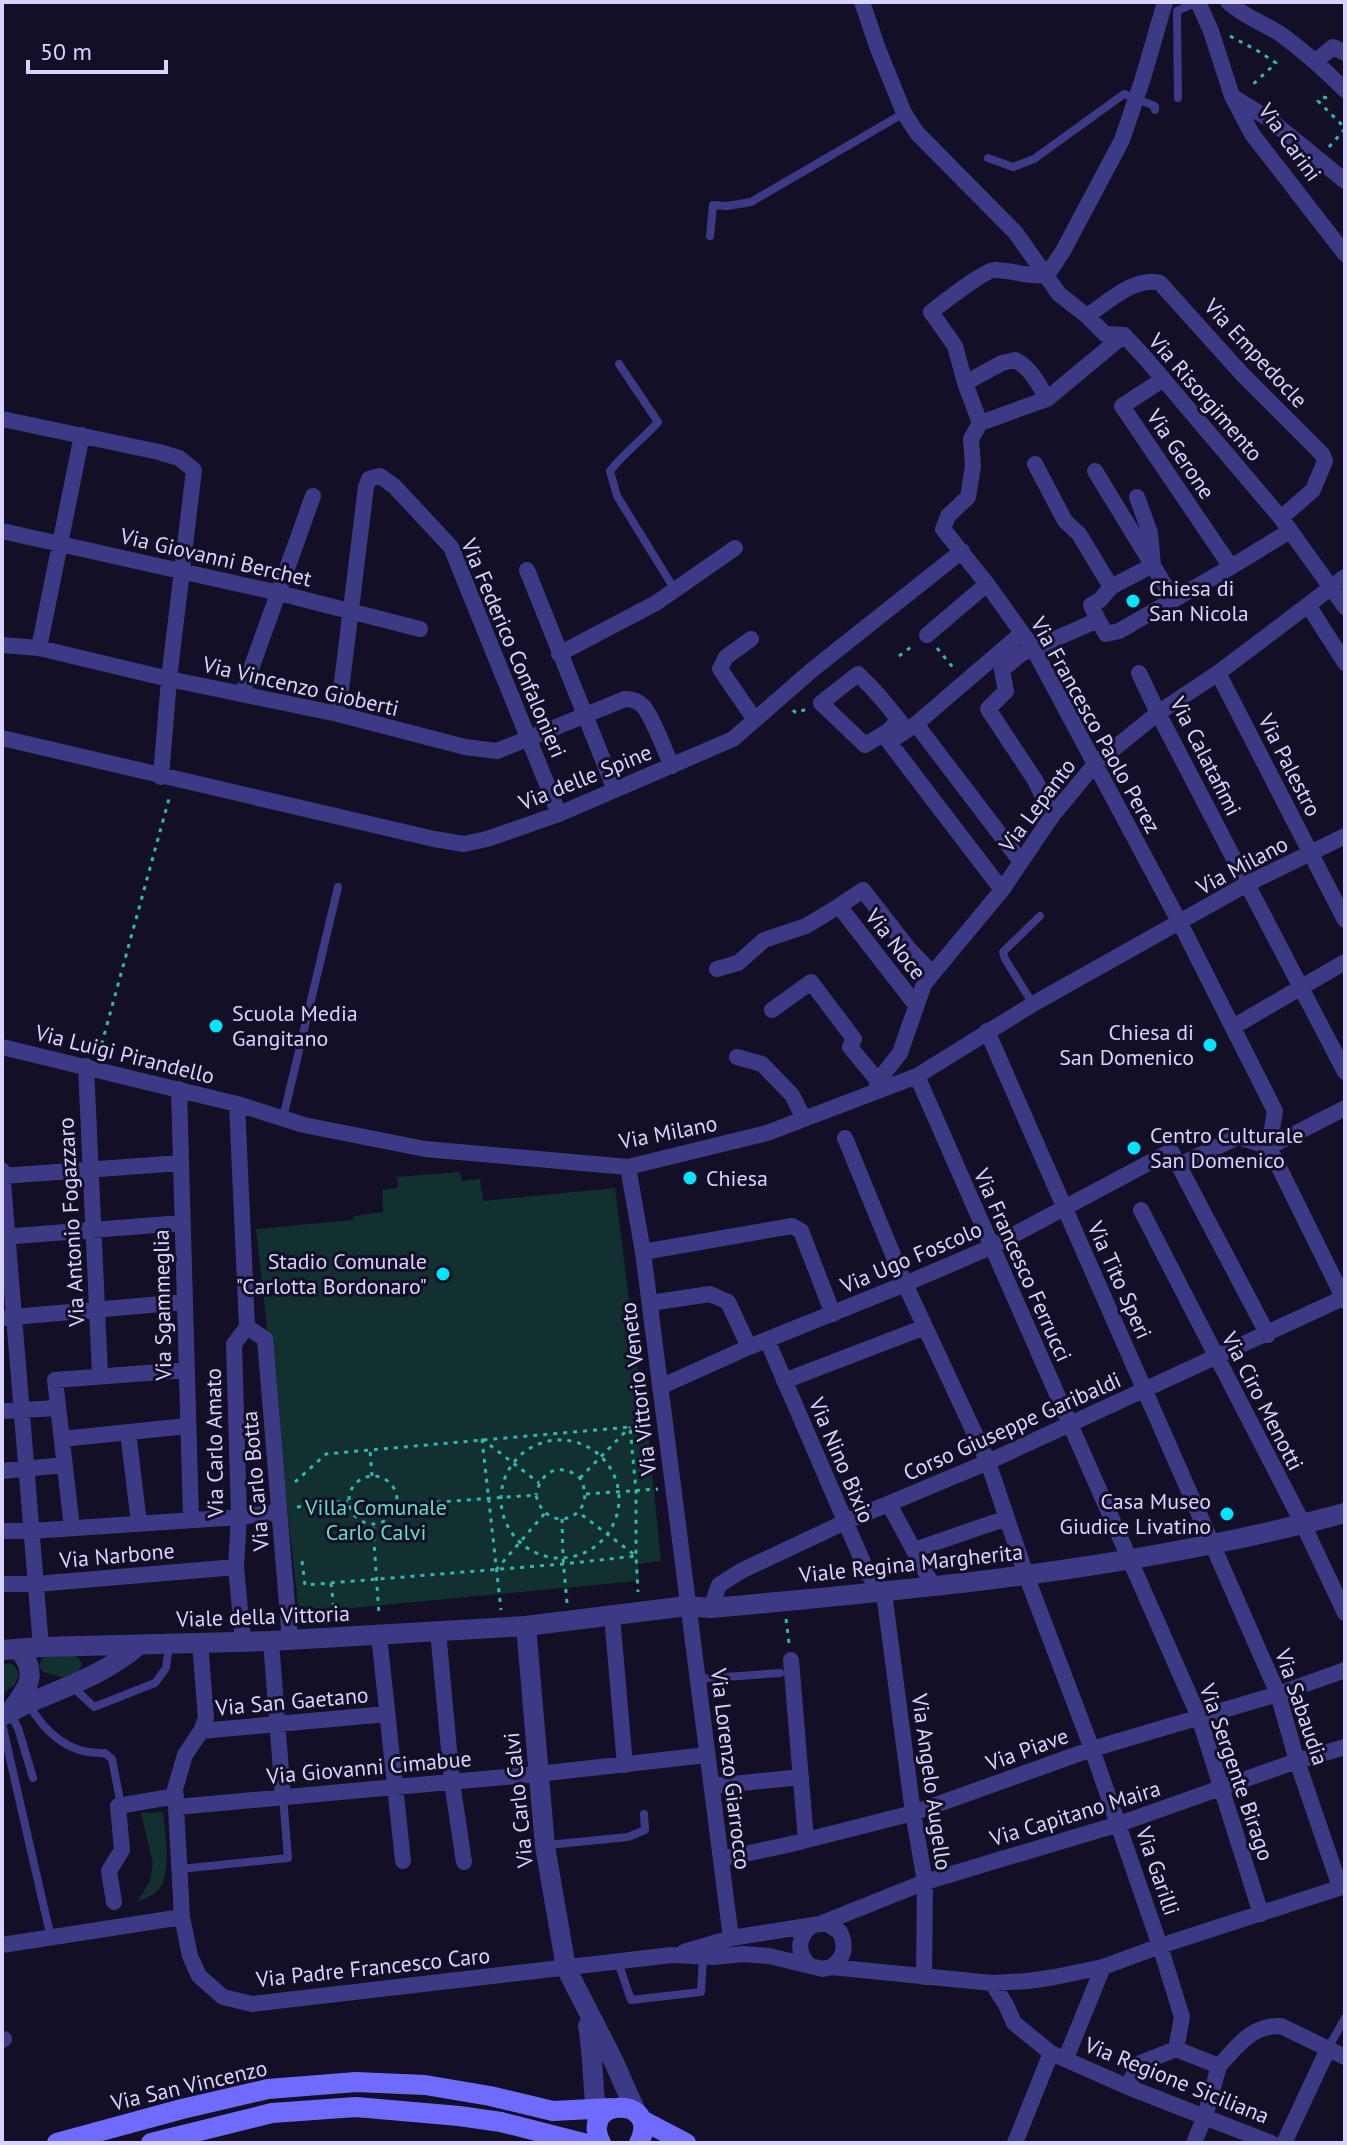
<svg xmlns="http://www.w3.org/2000/svg" width="1347" height="2145" font-family="'PT Sans',sans-serif">
	<style>
		.green { fill: #12302f }
		.lines { fill: none; stroke-linecap: round; stroke-linejoin: round }
		.path { stroke: #2fb8b0; stroke-width: 3; stroke-dasharray: 4 6; stroke-linecap: butt }
		.service { stroke: #3d3a85; stroke-width: 8 }
		.minor { stroke: #3d3a85; stroke-width: 16 }
		.tertiary { stroke: #3d3a85; stroke-width: 20 }
		.secondary { stroke: #6f6bff; stroke-width: 20 }
		.poi-dot { fill: #00e5ff; stroke: #130f26; stroke-width: 3 }
		.labels { text-anchor: middle; stroke-width: 6; stroke-linejoin: round; paint-order: stroke }
		.street-label { font-size: 22px; fill: #d9d4ff; stroke: #130f26 }
		.poi-label { font-size: 22px; fill: #d9d4ff; stroke: #130f26; text-anchor: start }
		.park-label { font-size: 22px; fill: #5fe0c0; stroke: #130f26 }
	</style>
	<rect width="100%" height="100%" fill="#130f26"/>
	<path class="green" d="M460,1172L462,1181L480,1179L483,1201L615,1188L643,1412H646L661,1561L638,1564L639,1581H637L299,1613L256,1229L353,1220L354,1216L383,1212L382,1190L398,1188L397,1177Z
		M61,1653C70,1653 77,1655 82,1663L80,1671L65,1678L43,1672L39,1666L42,1658Z
		M2,1664C12,1663 16,1665 19,1675L15,1684L2,1695Z
		M163,1812C165,1832 172,1873 159,1889C154,1895 144,1899 137,1902L150,1881L153,1863L141,1813Z"/>
	<g class="lines">
		<path class="path" d="M1230,36L1258,51L1276,63L1250,87
			M1327,98L1323,97L1318,101L1345,128
			M1329,147L1345,129
			M937,648L955,670
			M899,656L915,644
			M793,710L796,713L807,709
			M99,1054L170,795
			M482,1439L501,1610
			M482,1439L539,1483
			M501 1499a59 59 0 1 1 118 0a59 59 0 1 1-118 0Z
			M349 1500a24 24 0 1 1 48 0a24 24 0 1 1-48 0Z
			M372,1476L370,1450L630,1427L636,1491V1556L578,1512
			M580,1478L630,1427
			M295,1482L326,1454L370,1450
			M586,1494L658,1489
			M397,1505L536,1495C546,1538 601,1517 580,1478C560,1462 541,1470 536,1495
			M297,1507L348,1501
			M562,1519L563,1558L567,1603
			M373,1527L379,1615
			M302,1561L305,1585L563,1564L636,1556L638,1592
			M496,1570L545,1513
			M331,1583L335,1617
			M786,1619L789,1643"/>
		<path class="service" d="M1178,98L1177,11L1197,2
			M988,158L1013,167L1034,159L1124,94L1155,106V110
			M710,236L713,205L727,206L751,202L904,113
			M619,364L658,422C643,439 624,453 610,471L617,496L675,590
			M1033,1004L1005,959L1003,952L1040,916
			M283,1118L338,887
			M697,1679L780,1673
			M72,1686L94,1707L155,1683L166,1668L169,1644
			M28,1703C45,1733 70,1755 105,1753L112,1759L121,1805
			M11,1715L18,1728L33,1778
			M2,1724L51,1938
			M548,1845L628,1837L645,1830L644,1814
			M180,1869L288,1858L283,1797
			M618,1962L631,2000L701,1992L703,1957
			M1328,2048L1345,2018"/>
		<path class="minor" d="M862,2L878,49L904,113L917,133L1015,232L1059,294L1087,316L1105,334L1124,335L1147,360L1281,518L1345,607
			M1165,2L1143,78L1122,140L1063,251L1047,275C1028,278 1014,270 995,270C984,270 943,303 931,312L955,346L965,383L980,423L971,439L973,466L968,497L948,516L943,529L987,584L1033,648L1180,923L1275,1111L1269,1147
			M1198,2L1211,31L1232,96L1252,134L1345,254
			M1228,2C1244,17 1264,23 1282,35C1305,52 1325,70 1345,90
			M1316,61L1333,47L1345,53
			M1235,98L1269,119L1345,181
			M1087,316C1108,302 1135,276 1160,283L1242,374L1322,454L1325,461L1313,490L1281,518
			M1162,380L1122,406L1231,567
			M965,383L1002,363L1015,360C1031,368 1038,383 1047,399
			M2,419L159,452L179,458L194,470L169,679L161,777
			M980,423L1047,399L1124,335
			M1035,464L1065,521L1079,534L1111,587
			M1095,471L1174,600
			M2,531L279,593L420,629
			M527,570L615,790
			M1308,605L1345,663
			M1098,620L1091,605L1100,600L1111,587L1153,565L1150,533L1137,497
			M927,635L987,584
			M751,639L726,657L720,669L755,720
			M2,645L39,648L169,679L338,714L465,747L497,751L625,699C632,699 638,701 643,706C654,719 664,750 672,766
			M39,648L82,435
			M559,654L656,603L735,548
			M1139,673L1158,713L1345,1072
			M1218,673L1345,920
			M242,694L313,496
			M338,714L366,487L369,479L380,476L394,486L451,547L559,814
			M899,720L888,731L865,745L821,703L858,674C876,691 891,709 906,730
			M916,724L1021,862
			M2,738L434,839L464,844L487,839L559,814L733,739L812,670L962,551
			M1052,816L1035,780L988,709L1006,691L1002,670L1021,654L1098,620L1106,634L1119,631L1231,567L1290,531
			M1002,890L889,742L916,724L1022,633
			M839,906L863,890L908,948L932,973
			M717,969L738,963L764,940L806,926L839,906L916,1005
			M772,1010L811,982L854,1039L850,1047L878,1081
			M1233,1027L1345,962
			M987,1031L1278,1694L1297,1761L1340,1887
			M2,1047L237,1104L304,1125L425,1149L628,1167L767,1133L917,1076L1033,1004L1247,884L1345,836
			M737,1057L762,1064L792,1095L804,1119
			M86,1066L100,1375
			M917,1076L1199,1717L1261,1914
			M179,1089L191,1519
			M875,1092L878,1081L900,1053L924,984L1002,890L1052,816L1095,764L1158,713L1218,673L1345,577
			M237,1104L247,1327L234,1344L239,1517L236,1567L243,1642
			M845,1138L905,1284L988,1462L1026,1575L1092,1749L1160,1946L1182,2017L1176,2049
			M1269,1147L1345,1301
			M1179,1165L1238,1137L1269,1147L1345,1108
			M628,1167L643,1252L731,1938
			M2,1170L41,1647
			M2,1176L181,1163
			M1141,1210L1303,1524L1345,1613
			M2,1237L182,1223
			M643,1252L792,1226L801,1231L833,1314
			M650,1303L710,1294L728,1302L749,1347
			M2,1318L184,1302
			M247,1327L265,1339L290,1640
			M767,1340L868,1574L884,1593L913,1813L925,1882L924,1977
			M784,1381L925,1327
			M660,1387L749,1347L905,1284L991,1247L1171,1151L1268,1335
			M2,1411L58,1408
			M128,1432L139,1523
			M62,1439L187,1426
			M2,1471L65,1465
			M889,1504L933,1586
			M72,1528L55,1380L186,1370
			M2,1531H31L239,1517L279,1512
			M914,1550L1007,1518
			M2,1584H36L236,1567
			M711,1608L719,1585L741,1571L845,1522L988,1462L1345,1297
			M612,1616L625,1765
			M438,1631L452,1782L464,1862
			M379,1635L403,1861
			M271,1641L283,1797
			M200,1643L206,1718L201,1731L185,1755L175,1789L182,1917L190,1956L199,1976L223,1997L252,2004L672,1955L714,1957L743,1954L769,1956L823,1969L831,1967L992,1983L1028,1981L1055,1977L1103,1967L1160,1946L1345,1886
			M791,1660L806,1840
			M201,1731L387,1714
			M712,1786L801,1777
			M177,1807L538,1774L707,1755
			M721,1859L787,1845L913,1813L1092,1749L1278,1694L1345,1670
			M114,1902L109,1871L122,1850L118,1806L176,1796
			M820,1924L925,1882L1119,1824L1297,1761L1345,1747
			M2,1945L182,1917
			M684,1952L731,1938L820,1924H828L840,1932C847,1947 844,1958 831,1967
			M808,1964C796,1951 798,1935 813,1925
			M992,1983L1006,2005L1014,2023L1051,2053L1128,2087L1271,2143
			M2,2040L4,2039
			M1066,2058L1103,1967
			M1219,2066C1238,2046 1251,2025 1281,2026L1345,2057
			M1128,2087L1138,2064L1176,2049L1219,2066L1205,2116L1194,2143
			M1015,2143L1051,2053
			M1284,2143L1328,2049"/>
		<path class="tertiary" d="M526,1626L545,1846L566,1968L613,2060L637,2114
			M2,1650L41,1647L271,1641L526,1626L687,1606L711,1608C924,1589 1138,1569 1345,1513
			M12,1709C28,1688 39,1673 19,1650
			M2,1716C12,1712 21,1706 31,1702C69,1686 108,1672 139,1645
			M588,2026C594,2059 592,2091 598,2124"/>
		<path class="secondary" d="M642,2120L686,2143
			M57,2143L182,2109L268,2089L356,2082L425,2085L490,2096L553,2111L611,2108
			M151,2143L272,2113L356,2107L459,2116L501,2122L583,2143
			M601,2143C577,2097 663,2095 639,2143"/>
	</g>
	<g class="poi-dot">
		<circle cx="1133" cy="601" r="8"/>
		<circle cx="216" cy="1026" r="8"/>
		<circle cx="1210" cy="1045" r="8"/>
		<circle cx="1134" cy="1148" r="8"/>
		<circle cx="690" cy="1178" r="8"/>
		<circle cx="443" cy="1274" r="8"/>
		<circle cx="1227" cy="1514" r="8"/>
	</g>
	<g class="labels">
		<g class="street-label">
			<text transform="translate(1290 142) rotate(54)" y="8">Via Carini</text>
			<text transform="translate(1256 353) rotate(47)" y="8">Via Empedocle</text>
			<text transform="translate(1206 397) rotate(49)" y="8">Via Risorgimento</text>
			<text transform="translate(1181 454) rotate(56)" y="8">Via Gerone</text>
			<text transform="translate(216 557) rotate(13)" y="8">Via Giovanni Berchet</text>
			<text transform="translate(514 648) rotate(67)" y="8">Via Federico Confalonieri</text>
			<text transform="translate(301 686) rotate(13)" y="8">Via Vincenzo Gioberti</text>
			<text transform="translate(1096 725) rotate(61)" y="8">Via Francesco Paolo Perez</text>
			<text transform="translate(1206 756) rotate(63)" y="8">Via Calatafimi</text>
			<text transform="translate(1290 765) rotate(63)" y="8">Via Palestro</text>
			<text transform="translate(585 777) rotate(-22)" y="8">Via delle Spine</text>
			<text transform="translate(1037 805) rotate(-53)" y="8">Via Lepanto</text>
			<text transform="translate(1242 865) rotate(-28)" y="8">Via Milano</text>
			<text transform="translate(896 944) rotate(52)" y="8">Via Noce</text>
			<text transform="translate(125 1054) rotate(14)" y="8">Via Luigi Pirandello</text>
			<text transform="translate(668 1132) rotate(-11)" y="8">Via Milano</text>
			<text transform="translate(71 1222) rotate(-93)" y="8">Via Antonio Fogazzaro</text>
			<text transform="translate(911 1257) rotate(-23)" y="8">Via Ugo Foscolo</text>
			<text transform="translate(1023 1265) rotate(66)" y="8">Via Francesco Ferrucci</text>
			<text transform="translate(1120 1280) rotate(66)" y="8">Via Tito Speri</text>
			<text transform="translate(162 1305) rotate(-91)" y="8">Via Sgammeglia</text>
			<text transform="translate(638 1389) rotate(-97)" y="8">Via Vittorio Veneto</text>
			<text transform="translate(1263 1401) rotate(63)" y="8">Via Ciro Menotti</text>
			<text transform="translate(1012 1426) rotate(-24)" y="8">Corso Giuseppe Garibaldi</text>
			<text transform="translate(214 1443) rotate(-91)" y="8">Via Carlo Amato</text>
			<text transform="translate(842 1460) rotate(67)" y="8">Via Nino Bixio</text>
			<text transform="translate(255 1481) rotate(-95)" y="8">Via Carlo Botta</text>
			<text transform="translate(117 1555) rotate(-5)" y="8">Via Narbone</text>
			<text transform="translate(911 1563) rotate(-6)" y="8">Viale Regina Margherita</text>
			<text transform="translate(263 1616) rotate(-2)" y="8">Viale della Vittoria</text>
			<text transform="translate(292 1701) rotate(-5)" y="8">Via San Gaetano</text>
			<text transform="translate(1302 1707) rotate(71)" y="8">Via Sabaudia</text>
			<text transform="translate(1027 1749) rotate(-20)" y="8">Via Piave</text>
			<text transform="translate(369 1767) rotate(-5)" y="8">Via Giovanni Cimabue</text>
			<text transform="translate(731 1769) rotate(83)" y="8">Via Lorenzo Giarrocco</text>
			<text transform="translate(1237 1772) rotate(71)" y="8">Via Sergente Birago</text>
			<text transform="translate(932 1782) rotate(82)" y="8">Via Angelo Augello</text>
			<text transform="translate(518 1800) rotate(-96)" y="8">Via Carlo Calvi</text>
			<text transform="translate(1075 1813) rotate(-17)" y="8">Via Capitano Maira</text>
			<text transform="translate(1158 1871) rotate(71)" y="8">Via Garilli</text>
			<text transform="translate(373 1967) rotate(-6)" y="8">Via Padre Francesco Caro</text>
			<text transform="translate(1177 2080) rotate(22)" y="8">Via Regione Siciliana</text>
			<text transform="translate(189 2085) rotate(-13)" y="8">Via San Vincenzo</text>
		</g>
		<g class="poi-label">
			<text x="1149" y="596">Chiesa di<tspan x="1149" dy="25">San Nicola</tspan></text>
			<text x="232" y="1021">Scuola Media<tspan x="232" dy="25">Gangitano</tspan></text>
			<text x="1194" y="1040" text-anchor="end">Chiesa di<tspan x="1194" dy="25">San Domenico</tspan></text>
			<text x="1150" y="1143">Centro Culturale<tspan x="1150" dy="25">San Domenico</tspan></text>
			<text x="706" y="1186">Chiesa</text>
			<text x="427" y="1269" text-anchor="end">Stadio Comunale<tspan x="427" dy="25">"Carlotta Bordonaro"</tspan></text>
			<text x="1211" y="1509" text-anchor="end">Casa Museo<tspan x="1211" dy="25">Giudice Livatino</tspan></text>
		</g>
		<g class="park-label">
			<text x="376" y="1515">Villa Comunale<tspan x="376" dy="25">Carlo Calvi</tspan></text>
		</g>
	</g>
	<rect width="1347" height="2145" fill="none" stroke="#d9d4ff" stroke-width="8"/>
	<path d="M28 60v12h138v-12" fill="none" stroke="#d9d4ff" stroke-width="4"/>
	<text x="40" y="60" font-size="24" fill="#d9d4ff" stroke="#130f26" stroke-width="6" paint-order="stroke">50 m</text>
</svg>
